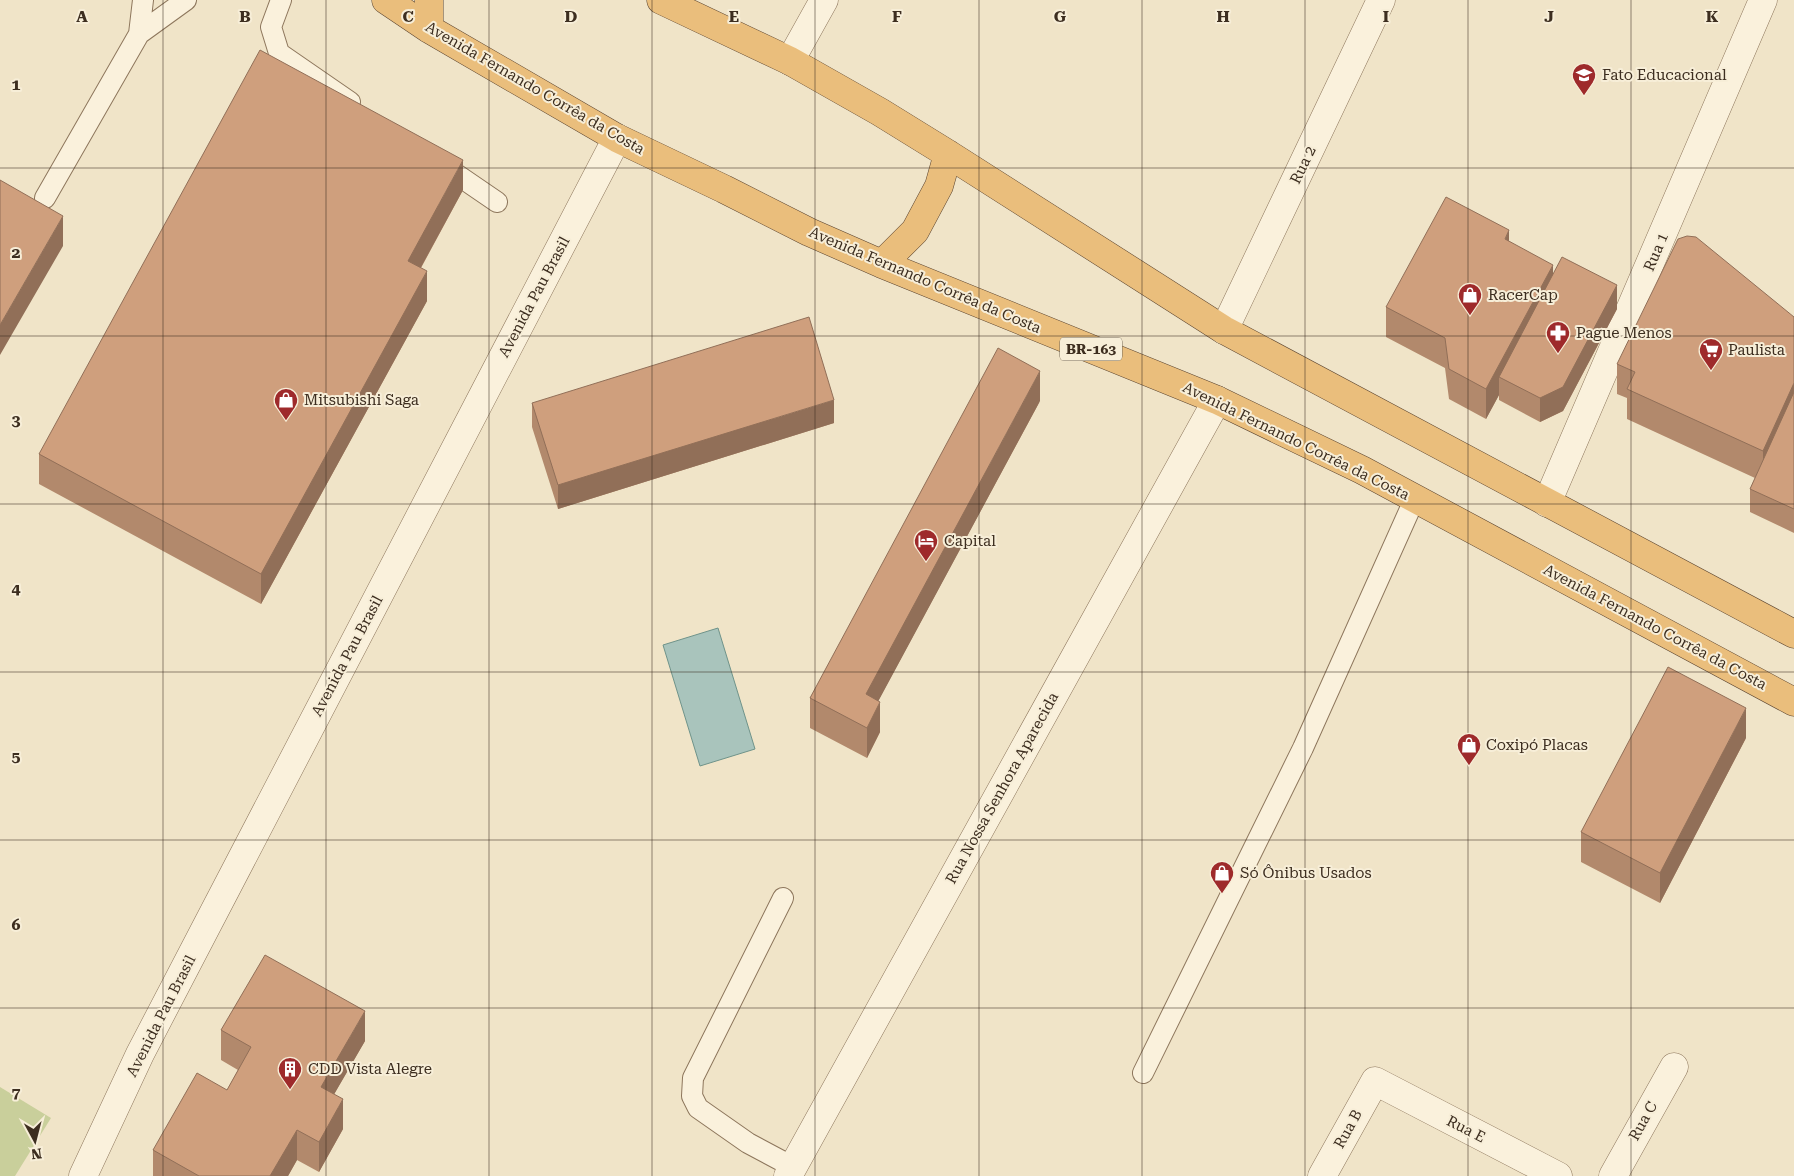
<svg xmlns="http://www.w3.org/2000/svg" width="1794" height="1176" font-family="'Roboto Serif',serif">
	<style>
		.green { fill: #c9cf9b }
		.water { fill: #a9c4bc; stroke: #6f938a }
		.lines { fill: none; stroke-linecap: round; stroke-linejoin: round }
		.service-casing { stroke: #8d765c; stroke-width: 22 }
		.minor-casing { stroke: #8d765c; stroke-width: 29 }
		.tertiary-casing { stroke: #8d765c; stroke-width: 29 }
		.trunk-casing { stroke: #5b4430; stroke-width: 29 }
		.service { stroke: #faf1dc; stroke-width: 20 }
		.minor { stroke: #faf1dc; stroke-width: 28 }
		.tertiary { stroke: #faf1dc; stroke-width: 28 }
		.trunk { stroke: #eabe7c; stroke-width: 28 }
		.wall { fill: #b2896c }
		.shaded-wall { fill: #916f58 }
		.building { fill: #cf9f7d; stroke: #916f58 }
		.grid { fill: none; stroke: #3d2e20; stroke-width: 1; stroke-opacity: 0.55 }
		.labels { text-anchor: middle; stroke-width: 4; stroke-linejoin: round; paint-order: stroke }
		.shield { fill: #f7eed8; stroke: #756857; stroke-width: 1 }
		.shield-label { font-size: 14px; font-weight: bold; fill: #3d2e20 }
		.poi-label { font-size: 15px; fill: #3d2e20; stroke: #f7eed8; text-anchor: start }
		.street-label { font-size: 15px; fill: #3d2e20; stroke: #f7eed8 }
		.grid-label { font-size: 16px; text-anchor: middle; font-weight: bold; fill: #3d2e20; stroke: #f7eed8; stroke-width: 4; stroke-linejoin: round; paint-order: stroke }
	</style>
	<rect width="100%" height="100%" fill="#f0e4c8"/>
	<path class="green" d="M0,1087L51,1118L15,1176H0Z"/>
	<path class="water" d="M718,628L755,749L700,766L663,645Z"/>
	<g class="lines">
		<g class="service-casing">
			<path id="service" d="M281,0L271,27L279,53L350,102
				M139,34L186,0
				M440,163L497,202
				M45,198L139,34L143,0
				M783,898L693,1078L692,1096L698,1108L748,1143L793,1167
				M1143,1073L1303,748L1415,498"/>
		</g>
		<g class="minor-casing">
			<path id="minor" d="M790,61L824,0
				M1224,330L1381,0
				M1547,503L1763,0
				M788,1176L1217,400
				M1322,1176L1375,1081L1558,1176
				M1613,1176L1674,1067"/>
		</g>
		<g class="tertiary-casing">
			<path id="tertiary" d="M83,1176L140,1054L617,138"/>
		</g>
		<g class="trunk-casing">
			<path id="trunk" d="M386,0L429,29L617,138L724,189L809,232L882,264L1217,400L1362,470L1794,702
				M661,0L790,61L880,112L948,154L1224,330L1794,634
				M429,29V0
				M882,264L915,231L939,186L948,154"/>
		</g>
		<use href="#service" class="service"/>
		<use href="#minor" class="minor"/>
		<use href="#tertiary" class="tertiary"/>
		<use href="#trunk" class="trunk"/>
	</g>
	<path class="wall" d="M463,190L421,268L427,301L261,604L39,484V454Z
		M1509,241L1553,273L1617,309L1563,411L1540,422L1499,400V395L1486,419L1449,399L1445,368L1386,337V307Z
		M1794,317V533L1750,512V489L1755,478L1627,419V398L1617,394V364Z
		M1040,401L878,701L880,732L867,758L810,728V698Z
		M532,403L834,423L558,509L532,427Z
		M1746,738L1660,903L1581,862V832Z
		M221,1030L365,1041L334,1094L343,1129L319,1172L297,1160L288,1176H153V1150L227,1090L238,1070L221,1060Z"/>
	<path class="shaded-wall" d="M463,160V190L408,291V261Z
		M63,216V246L0,355V325Z
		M1509,230V260L1505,239Z
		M1553,265V295L1499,377V395L1486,419V389Z
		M427,271V301L261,604V574Z
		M1617,285V309L1563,411L1540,422V398Z
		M1040,371V401L866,724V694Z
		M1794,383V414L1763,481V451Z
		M834,400V423L558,509V485Z
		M880,702V732L867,758V728Z
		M1746,708V738L1660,903V873Z
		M365,1011V1041L321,1117V1087Z
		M343,1099V1129L319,1172V1142Z
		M297,1130V1160L288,1176H270Z"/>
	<path class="building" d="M260,50L463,160L408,261L427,271L261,574L39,454Z
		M0,180L63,216L0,325Z
		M1446,197L1509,230L1505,239L1553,265L1486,389L1449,369L1445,338L1386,307Z
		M1687,236L1696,237L1794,317V383L1763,451L1627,389L1635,372L1617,364L1678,239Z
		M1562,257L1617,285L1563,387L1540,398L1499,377Z
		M809,317L834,400L558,485L532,403Z
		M998,348L1040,371L866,694L880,702L867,728L810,698Z
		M1794,392V509L1750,489Z
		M1668,667L1746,708L1660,873L1581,832Z
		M265,955L365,1011L321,1087L343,1099L319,1142L297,1130L270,1176H199L153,1150L197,1073L227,1090L251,1047L221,1030Z"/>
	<path class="grid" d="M163,0V1176M326,0V1176M489,0V1176M652,0V1176M815,0V1176M979,0V1176M1142,0V1176M1305,0V1176M1468,0V1176M1631,0V1176M0,168H1794M0,336H1794M0,504H1794M0,672H1794M0,840H1794M0,1008H1794"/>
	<defs>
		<g id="school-pin" transform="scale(1.25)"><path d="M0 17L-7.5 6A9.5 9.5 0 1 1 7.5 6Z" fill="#9e2a2b" stroke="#f7eed8"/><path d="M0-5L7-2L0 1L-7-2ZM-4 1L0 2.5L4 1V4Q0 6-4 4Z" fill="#fff"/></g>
		<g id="shop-pin" transform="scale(1.25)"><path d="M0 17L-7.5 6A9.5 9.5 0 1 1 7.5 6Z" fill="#9e2a2b" stroke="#f7eed8"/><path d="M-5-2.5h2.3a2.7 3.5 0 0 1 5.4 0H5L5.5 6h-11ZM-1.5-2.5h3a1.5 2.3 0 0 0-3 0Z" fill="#fff"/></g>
		<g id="pharmacy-pin" transform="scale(1.25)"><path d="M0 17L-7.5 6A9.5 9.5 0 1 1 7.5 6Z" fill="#9e2a2b" stroke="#f7eed8"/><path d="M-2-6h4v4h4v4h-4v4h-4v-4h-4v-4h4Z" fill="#fff"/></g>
		<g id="supermarket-pin" transform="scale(1.25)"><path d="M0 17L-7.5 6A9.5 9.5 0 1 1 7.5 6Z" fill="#9e2a2b" stroke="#f7eed8"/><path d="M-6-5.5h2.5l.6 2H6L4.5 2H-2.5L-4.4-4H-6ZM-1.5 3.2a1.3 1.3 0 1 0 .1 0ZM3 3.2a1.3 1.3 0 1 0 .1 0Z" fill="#fff"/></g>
		<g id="hotel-pin" transform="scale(1.25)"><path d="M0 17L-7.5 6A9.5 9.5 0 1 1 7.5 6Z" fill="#9e2a2b" stroke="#f7eed8"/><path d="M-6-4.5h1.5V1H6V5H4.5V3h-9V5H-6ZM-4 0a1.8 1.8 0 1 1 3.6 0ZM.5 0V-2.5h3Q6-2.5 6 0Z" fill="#fff"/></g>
		<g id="building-pin" transform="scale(1.25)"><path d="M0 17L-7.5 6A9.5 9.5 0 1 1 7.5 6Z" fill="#9e2a2b" stroke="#f7eed8"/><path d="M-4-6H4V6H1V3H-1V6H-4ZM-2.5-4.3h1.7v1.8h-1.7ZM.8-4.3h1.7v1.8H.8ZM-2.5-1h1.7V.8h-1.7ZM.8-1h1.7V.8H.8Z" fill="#fff"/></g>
	</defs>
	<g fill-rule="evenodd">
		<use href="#school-pin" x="1584" y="75"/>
		<use href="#shop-pin" x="1470" y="295"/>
		<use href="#pharmacy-pin" x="1558" y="333"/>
		<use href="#supermarket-pin" x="1711" y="350"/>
		<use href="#shop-pin" x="286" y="400"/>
		<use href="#hotel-pin" x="926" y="541"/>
		<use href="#shop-pin" x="1469" y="745"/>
		<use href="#shop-pin" x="1222" y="873"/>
		<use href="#building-pin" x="290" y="1069"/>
	</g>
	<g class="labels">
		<rect class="shield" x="1060" y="337.5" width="62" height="23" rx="4"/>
		<g class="shield-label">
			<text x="1091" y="354">BR-163</text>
		</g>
		<g class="poi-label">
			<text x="1602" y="80">Fato Educacional</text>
			<text x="1488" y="300">RacerCap</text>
			<text x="1576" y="338">Pague Menos</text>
			<text x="1728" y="355">Paulista</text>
			<text x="304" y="405">Mitsubishi Saga</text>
			<text x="944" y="546">Capital</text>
			<text x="1486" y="750">Coxipó Placas</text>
			<text x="1240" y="878">Só Ônibus Usados</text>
			<text x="308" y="1074">CDD Vista Alegre</text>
		</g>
		<g class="street-label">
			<text transform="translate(535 88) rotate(30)" y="5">Avenida Fernando Corrêa da Costa</text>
			<text transform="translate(1303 165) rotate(-64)" y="5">Rua 2</text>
			<text transform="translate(1656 252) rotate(-67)" y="5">Rua 1</text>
			<text transform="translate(925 280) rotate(23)" y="5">Avenida Fernando Corrêa da Costa</text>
			<text transform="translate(534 297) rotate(-62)" y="5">Avenida Pau Brasil</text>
			<text transform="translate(1296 441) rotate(26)" y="5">Avenida Fernando Corrêa da Costa</text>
			<text transform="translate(1655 627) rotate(28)" y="5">Avenida Fernando Corrêa da Costa</text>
			<text transform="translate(347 656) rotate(-62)" y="5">Avenida Pau Brasil</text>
			<text transform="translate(1002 788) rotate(-61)" y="5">Rua Nossa Senhora Aparecida</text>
			<text transform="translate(161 1016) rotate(-63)" y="5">Avenida Pau Brasil</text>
			<text transform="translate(1643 1121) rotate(-61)" y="5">Rua C</text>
			<text transform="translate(1348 1129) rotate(-61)" y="5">Rua B</text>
			<text transform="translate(1466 1129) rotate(27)" y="5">Rua E</text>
		</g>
	</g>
	<g class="grid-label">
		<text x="82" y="22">A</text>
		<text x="245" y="22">B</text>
		<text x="408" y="22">C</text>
		<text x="571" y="22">D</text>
		<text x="734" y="22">E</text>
		<text x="897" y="22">F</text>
		<text x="1060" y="22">G</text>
		<text x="1223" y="22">H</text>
		<text x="1386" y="22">I</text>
		<text x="1549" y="22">J</text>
		<text x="1712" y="22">K</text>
		<text x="16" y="90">1</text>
		<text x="16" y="258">2</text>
		<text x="16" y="426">3</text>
		<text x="16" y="594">4</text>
		<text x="16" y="762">5</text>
		<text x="16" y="930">6</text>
		<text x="16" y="1098">7</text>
	</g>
	<g transform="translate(35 1141) rotate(173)" stroke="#f7eed8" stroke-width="4" paint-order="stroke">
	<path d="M0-4L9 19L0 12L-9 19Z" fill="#3d2e20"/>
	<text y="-8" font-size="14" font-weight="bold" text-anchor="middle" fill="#3d2e20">N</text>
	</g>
</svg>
